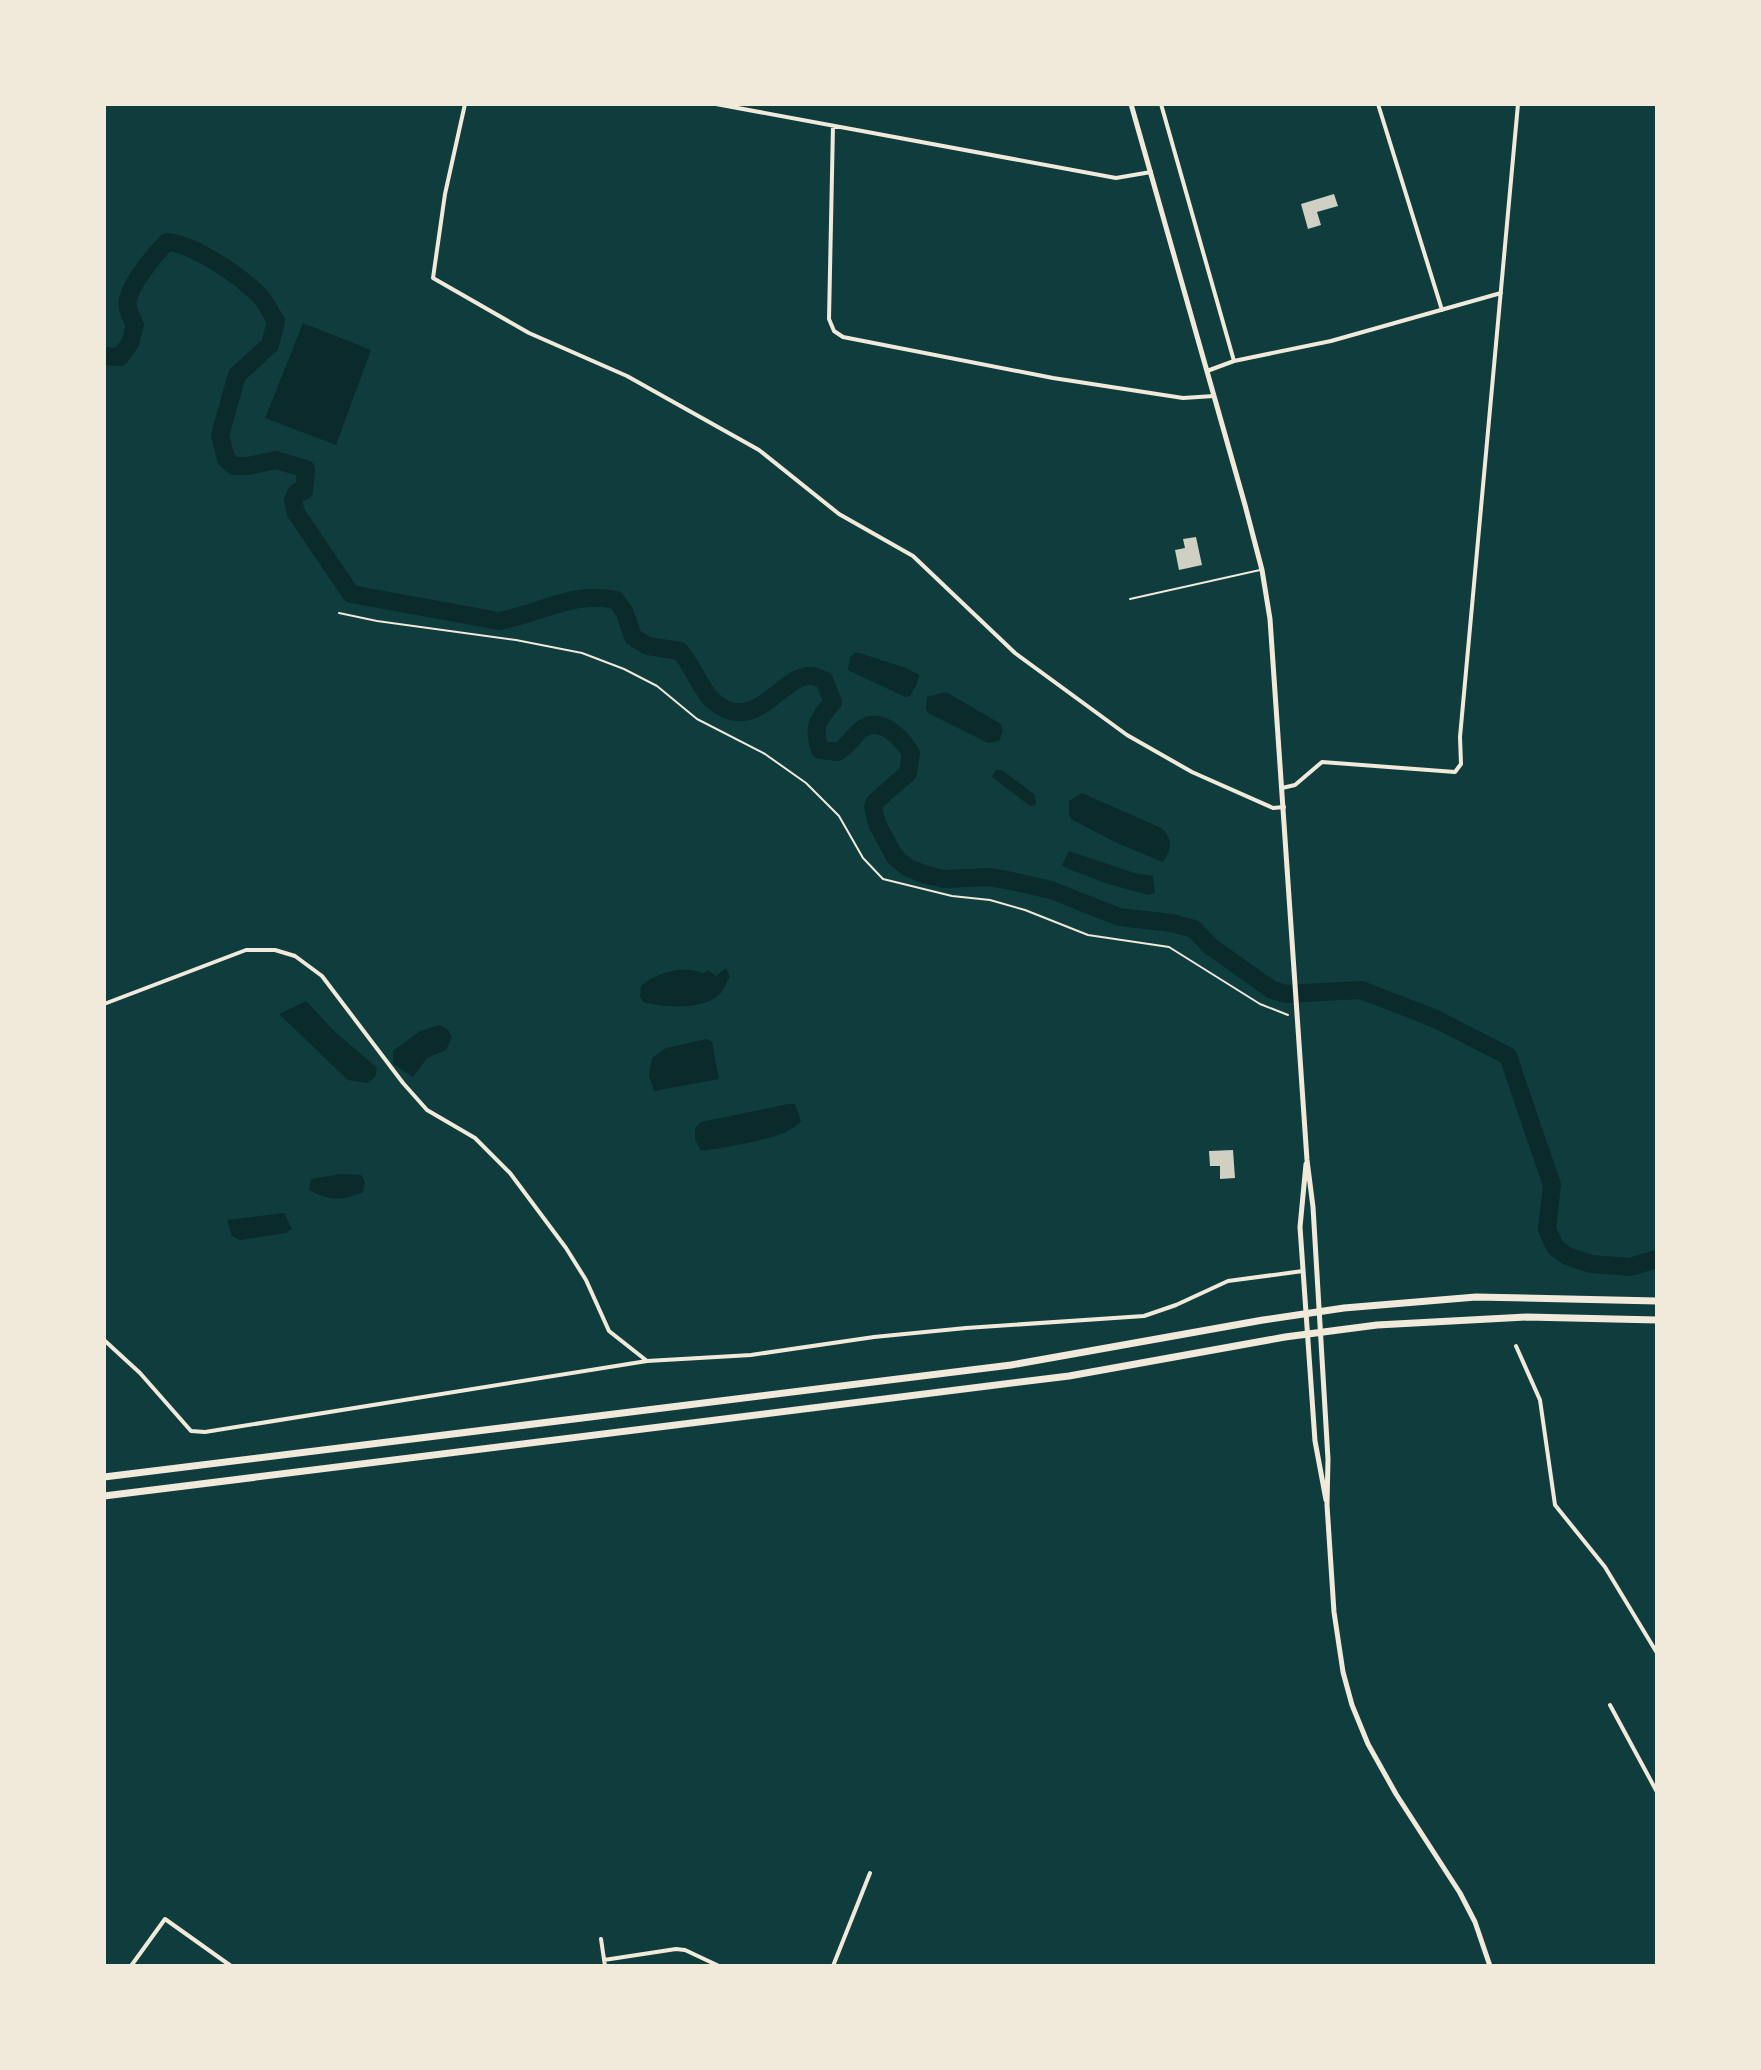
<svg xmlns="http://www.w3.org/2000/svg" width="1761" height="2070" font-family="'PT Sans Narrow',sans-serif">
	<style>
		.water { fill: #0a2a2b }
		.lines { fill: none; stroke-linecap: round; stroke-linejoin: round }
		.river { stroke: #0a2a2b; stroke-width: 18 }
		.building { fill: #cfcfc3 }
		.path { stroke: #f1e9da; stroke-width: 2 }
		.service { stroke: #f1e9da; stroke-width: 2 }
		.minor { stroke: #f1e9da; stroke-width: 4 }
		.tertiary { stroke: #f1e9da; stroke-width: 5 }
		.primary { stroke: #f1e9da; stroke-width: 7 }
	</style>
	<rect width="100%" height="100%" fill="#0f3d3e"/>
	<path class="water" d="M303,323L371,350L336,445L265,418Z
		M856,652L906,668L919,675L917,684L910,696L905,697L848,670L850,657Z
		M946,692L1001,724L1003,731L999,741L988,743L928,713L926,709L927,697Z
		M996,770H1002L1035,795L1036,805L1030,806L992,777Z
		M1082,793L1161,828C1173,839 1172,848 1163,862L1117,843L1071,819L1069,815V801Z
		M1069,851L1134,873L1153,876L1155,893L1149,895L1108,884L1066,868L1062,865Z
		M726,968L730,977C726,982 724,989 720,994C705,1010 663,1008 643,1002L640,996L641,986C657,972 682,965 703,973L708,970L716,976Z
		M306,1001L333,1030L377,1068L375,1077L368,1083L348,1080L279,1014Z
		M440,1025L448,1030L452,1037L446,1050L427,1058L413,1077L393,1064V1051L420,1031Z
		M707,1039L712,1042L719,1079L654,1091L649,1076L652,1058L666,1048Z
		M788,1104H795L801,1121C787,1140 725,1147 701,1151L695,1139V1128L701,1122Z
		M340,1174L361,1175L365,1182L363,1192C343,1201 329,1201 309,1190L311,1179Z
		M284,1213L292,1229L286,1233L240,1240L232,1236L227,1220Z"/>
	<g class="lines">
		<path class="river" d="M104,356L120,357L130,343L135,325C131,317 126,308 128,300C131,283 155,254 167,242C194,244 240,276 259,295C266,302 271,313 276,321L270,345L237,375L220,435L226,459L234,466H248L276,460L306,469L304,491L297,492L293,500L296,513L351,594L499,621C539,614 575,590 616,600L625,613L633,637L648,646L680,651C692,665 700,687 711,699C755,740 781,673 812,676C816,676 820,679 824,680L833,702C818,719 812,726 820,750L838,752C849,745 853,736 862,729C881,715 902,739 911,753L908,773L875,802L873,807L877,824L895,857L907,867L923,874L944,879L989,877L1007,880L1051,890L1119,917L1172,923L1194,929L1210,946L1272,990L1286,994L1361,990L1436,1019L1508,1056L1552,1185L1547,1229L1555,1247L1567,1256L1591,1264L1630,1267L1657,1259"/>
	</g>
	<path class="building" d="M1334,194L1338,206L1317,212L1321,225L1308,229L1301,204Z
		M1196,537L1202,565L1179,570L1175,550L1185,548L1183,539Z
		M1233,1150L1235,1178L1220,1179V1166H1210L1209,1151Z"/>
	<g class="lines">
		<path class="path" d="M339,613L377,621L516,640L582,653L624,669L657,686L697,719L765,754L806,783L839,816L863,858L883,879L952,896L990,900L1025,910L1088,935L1169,947L1260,1004L1288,1015"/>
		<path class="service" d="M1130,599L1260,570"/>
		<path class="minor" d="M465,104L445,194L433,278L529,333L627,376L759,450L839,514L913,556L1015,653L1127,735L1192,772L1273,808L1284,807
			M716,104L1116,178L1151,172
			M1161,104L1234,361
			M1378,104L1442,310
			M833,126L829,319L834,331L843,337L1053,378L1183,398L1214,396
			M1207,371L1234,361L1331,341L1501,293
			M1282,788L1295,785L1322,762L1455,772L1461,764L1460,737L1518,104
			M104,1004L246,950H275L295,956L322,976L403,1083L427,1110L475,1138L510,1173L566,1248L586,1280L609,1331L647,1361
			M104,1340L140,1373L191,1431L205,1432L647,1361L751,1355L874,1337L966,1328L1144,1316L1176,1305L1228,1281L1303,1271
			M1516,1346L1540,1400L1555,1505L1605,1567L1657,1653
			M1610,1705L1657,1792
			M601,1939L605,1966
			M604,1960L676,1949L685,1950L719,1966
			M131,1966L165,1919L231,1966
			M833,1966L870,1873"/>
		<path class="tertiary" d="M1131,104L1245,505L1262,570L1270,619L1307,1160L1313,1207L1328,1459L1327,1505L1334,1612L1343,1672L1352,1705L1368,1744L1396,1794L1460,1893L1475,1922L1490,1966
			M1306,1164L1300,1227L1315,1441L1326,1500"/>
		<path class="primary" d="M104,1477L1011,1365L1263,1320L1344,1308L1476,1297L1657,1301
			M104,1496L1069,1376L1285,1337L1377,1325L1527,1317L1657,1320"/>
	</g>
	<rect width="1761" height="2070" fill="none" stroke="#f1e9da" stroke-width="212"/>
</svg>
